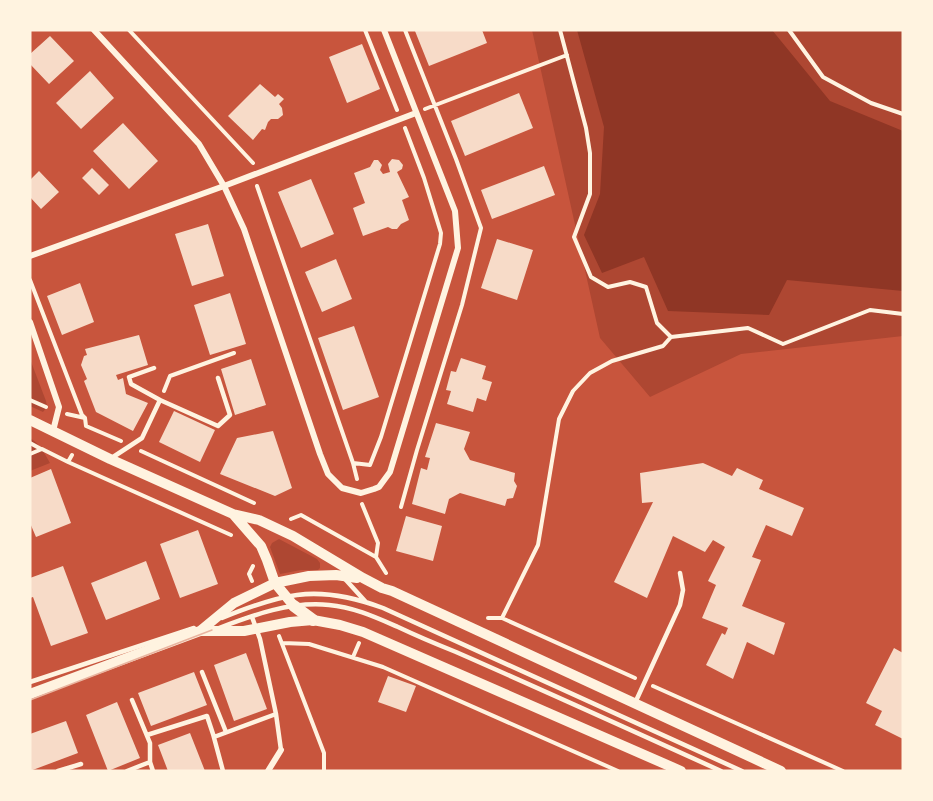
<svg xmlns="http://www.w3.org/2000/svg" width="933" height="801" font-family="'Roboto Condensed',sans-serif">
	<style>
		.green { fill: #ae4732 }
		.water { fill: #8f3625 }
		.building { fill: #f7dbc8 }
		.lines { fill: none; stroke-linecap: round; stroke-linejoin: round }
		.path { stroke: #fff3e0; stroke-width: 4 }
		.service { stroke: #fff3e0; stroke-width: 4.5 }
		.minor { stroke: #fff3e0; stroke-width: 6 }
		.tertiary { stroke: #fff3e0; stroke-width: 10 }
		.secondary { stroke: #fff3e0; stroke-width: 12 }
		.tram { stroke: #e9b49f; stroke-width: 1.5 }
	</style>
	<rect width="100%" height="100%" fill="#c8553d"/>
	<path class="green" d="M532,30H903V336L741,354L650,397L600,338Z
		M30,359L46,401L47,407L43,412L30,406Z
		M30,438C39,443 45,454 50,463L30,471Z
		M279,539L317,559L320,563V568L318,570H301L280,574L270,547L272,543Z"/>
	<path class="water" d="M577,30H772L830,101L903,131V291L787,280L769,315L668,311L644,257L602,273L584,235L600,194L604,127Z"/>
	<path class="building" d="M418,30H482L487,43L429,66L415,31Z
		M50,36L74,61L49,84L30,64V54Z
		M362,44L380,89L347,103L329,57Z
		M90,71L114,98L81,129L56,103Z
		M260,84L275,97L278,94L284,99L279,104L282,108L283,115L278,119H271L268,122L265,130L262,129L253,140L228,116Z
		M519,93L533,128L465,156L451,121Z
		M123,123L158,161L129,189L93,151Z
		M392,159L399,160L403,165L402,169L397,172L409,197L402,200L409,220L401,224L397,229H392L388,227L363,236L353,208L365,203L354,173L370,167L374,160H378L382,165L380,170L383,174L390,172L388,164Z
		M544,166L555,195L492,219L481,190Z
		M92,168L109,185L99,195L82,178Z
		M39,171L59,192L41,209L30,197V180Z
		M311,179L334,234L301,248L278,192Z
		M208,224L224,276L192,286L175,234Z
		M497,239L533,250L517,300L481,288Z
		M336,259L352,299L322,312L305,272Z
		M80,283L94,322L62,335L47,296Z
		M230,293L246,344L210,355L194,305Z
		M354,326L379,397L343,410L318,338Z
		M139,335L148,365L116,375L118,380L123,378L126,394L148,403L133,431L96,412L84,381L87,379L81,365L84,356L87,355L85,349Z
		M461,358L486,366L482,379L492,382L486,401L477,398L473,412L447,404L451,391L446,390L451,371L456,372Z
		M251,359L266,405L235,415L221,369Z
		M174,411L215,430L200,462L159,442Z
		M436,423L470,432L464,449L470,460L515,473L514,481L517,486L513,498L507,499L505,506L460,493L449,499L445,514L412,504L421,468L427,470L430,458L425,457Z
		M273,431L292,488L275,496L220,474L237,438Z
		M703,463L732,476L737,468L763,480L759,489L804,508L792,536L766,525L752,557L761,560L742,606L785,623L774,655L747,642L733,679L706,665L722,633L725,635L728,628L702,618L716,585L708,581L725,547L713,540L705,552L673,536L647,598L614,582L653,502L642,503L640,473Z
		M51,469L71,523L36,537L30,523V478Z
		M406,516L442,526L433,561L396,551Z
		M198,530L218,584L180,598L160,544Z
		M146,561L160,599L106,620L91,583Z
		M63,566L88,633L51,646L33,597L30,598V578Z
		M894,648L903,653V739L875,725L882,711L866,703Z
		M246,653L267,709L234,721L214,665Z
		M194,672L207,705L151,726L138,693Z
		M388,676L416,686L406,712L378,702Z
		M117,702L140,758L108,771L86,715Z
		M66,721L78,753L30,771V734Z
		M190,733L205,771H168L158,745Z"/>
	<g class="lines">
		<path class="path" d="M129,30L253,163
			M365,30L397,110
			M560,30L586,128L590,153V194L574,237L591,277L608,287L630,282L646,287L657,323L671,337L748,328L783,344L870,310L903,314
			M789,30L823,77L871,103L903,114
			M425,109L567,55
			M257,186L353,463L357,479
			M30,280L82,415L85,418L86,426L121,441
			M164,391L170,376L234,353
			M30,400L46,407
			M67,414L85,418
			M30,443L41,449
			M141,451L254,503
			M30,454L42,449L68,462L72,455
			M68,462L231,535
			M353,463L370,465L381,437L440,244L441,233L424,178L405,128
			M362,504L378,543L376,557
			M401,507L417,450L462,305L481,228L456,159L405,30
			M291,519L301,515L376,557L386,573
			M252,581L249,574L253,566
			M488,618H502L635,678
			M502,618L538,545L559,419L573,391L590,373L612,361L663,346L671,337
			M279,636L324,753V771
			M283,643L309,644L383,667L618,771
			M353,657L359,643
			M653,686L843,771"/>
		<path class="service" d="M154,368L129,377L131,384L160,400
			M110,459L142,438L160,400L218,426L230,415L218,378
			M345,579L365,601
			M252,617L260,639L276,714
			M222,618C244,609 273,598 297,595C326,591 356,598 383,608L742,771
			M219,628C253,615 291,601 329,605C353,607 375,617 398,627C417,636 436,644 456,652C545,691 633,731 721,771
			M202,672L226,732
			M30,682L194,628
			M132,700L150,743V762
			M635,703L680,605L683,590L680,573
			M213,734L223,771
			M147,735L207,716L214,737L276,714L281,750
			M58,771L81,764
			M127,771L150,762L153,771"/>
		<path class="minor" d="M94,30L199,144L224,186L244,229L320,454L328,474L342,488L361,493L374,489L379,487L390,472L458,248L455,211L384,30
			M30,256L224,186L416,113
			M30,322L59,407L53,431
			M268,771L281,750"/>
		<path class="tertiary" d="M30,420L110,459L233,514L259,520L293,536L363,578L382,588L392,591L781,771
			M233,514L261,546L267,560L275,583L294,606
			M200,631H244L290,622L313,620L340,625L363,632L681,771
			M30,694L200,631L234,603L275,583L309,576L336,575L357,578"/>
		<path class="secondary" d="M294,606L313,620"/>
		<path class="tram" d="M30,700L212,630"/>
	</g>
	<rect width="933" height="801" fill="none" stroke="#fff3e0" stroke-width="63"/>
</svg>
